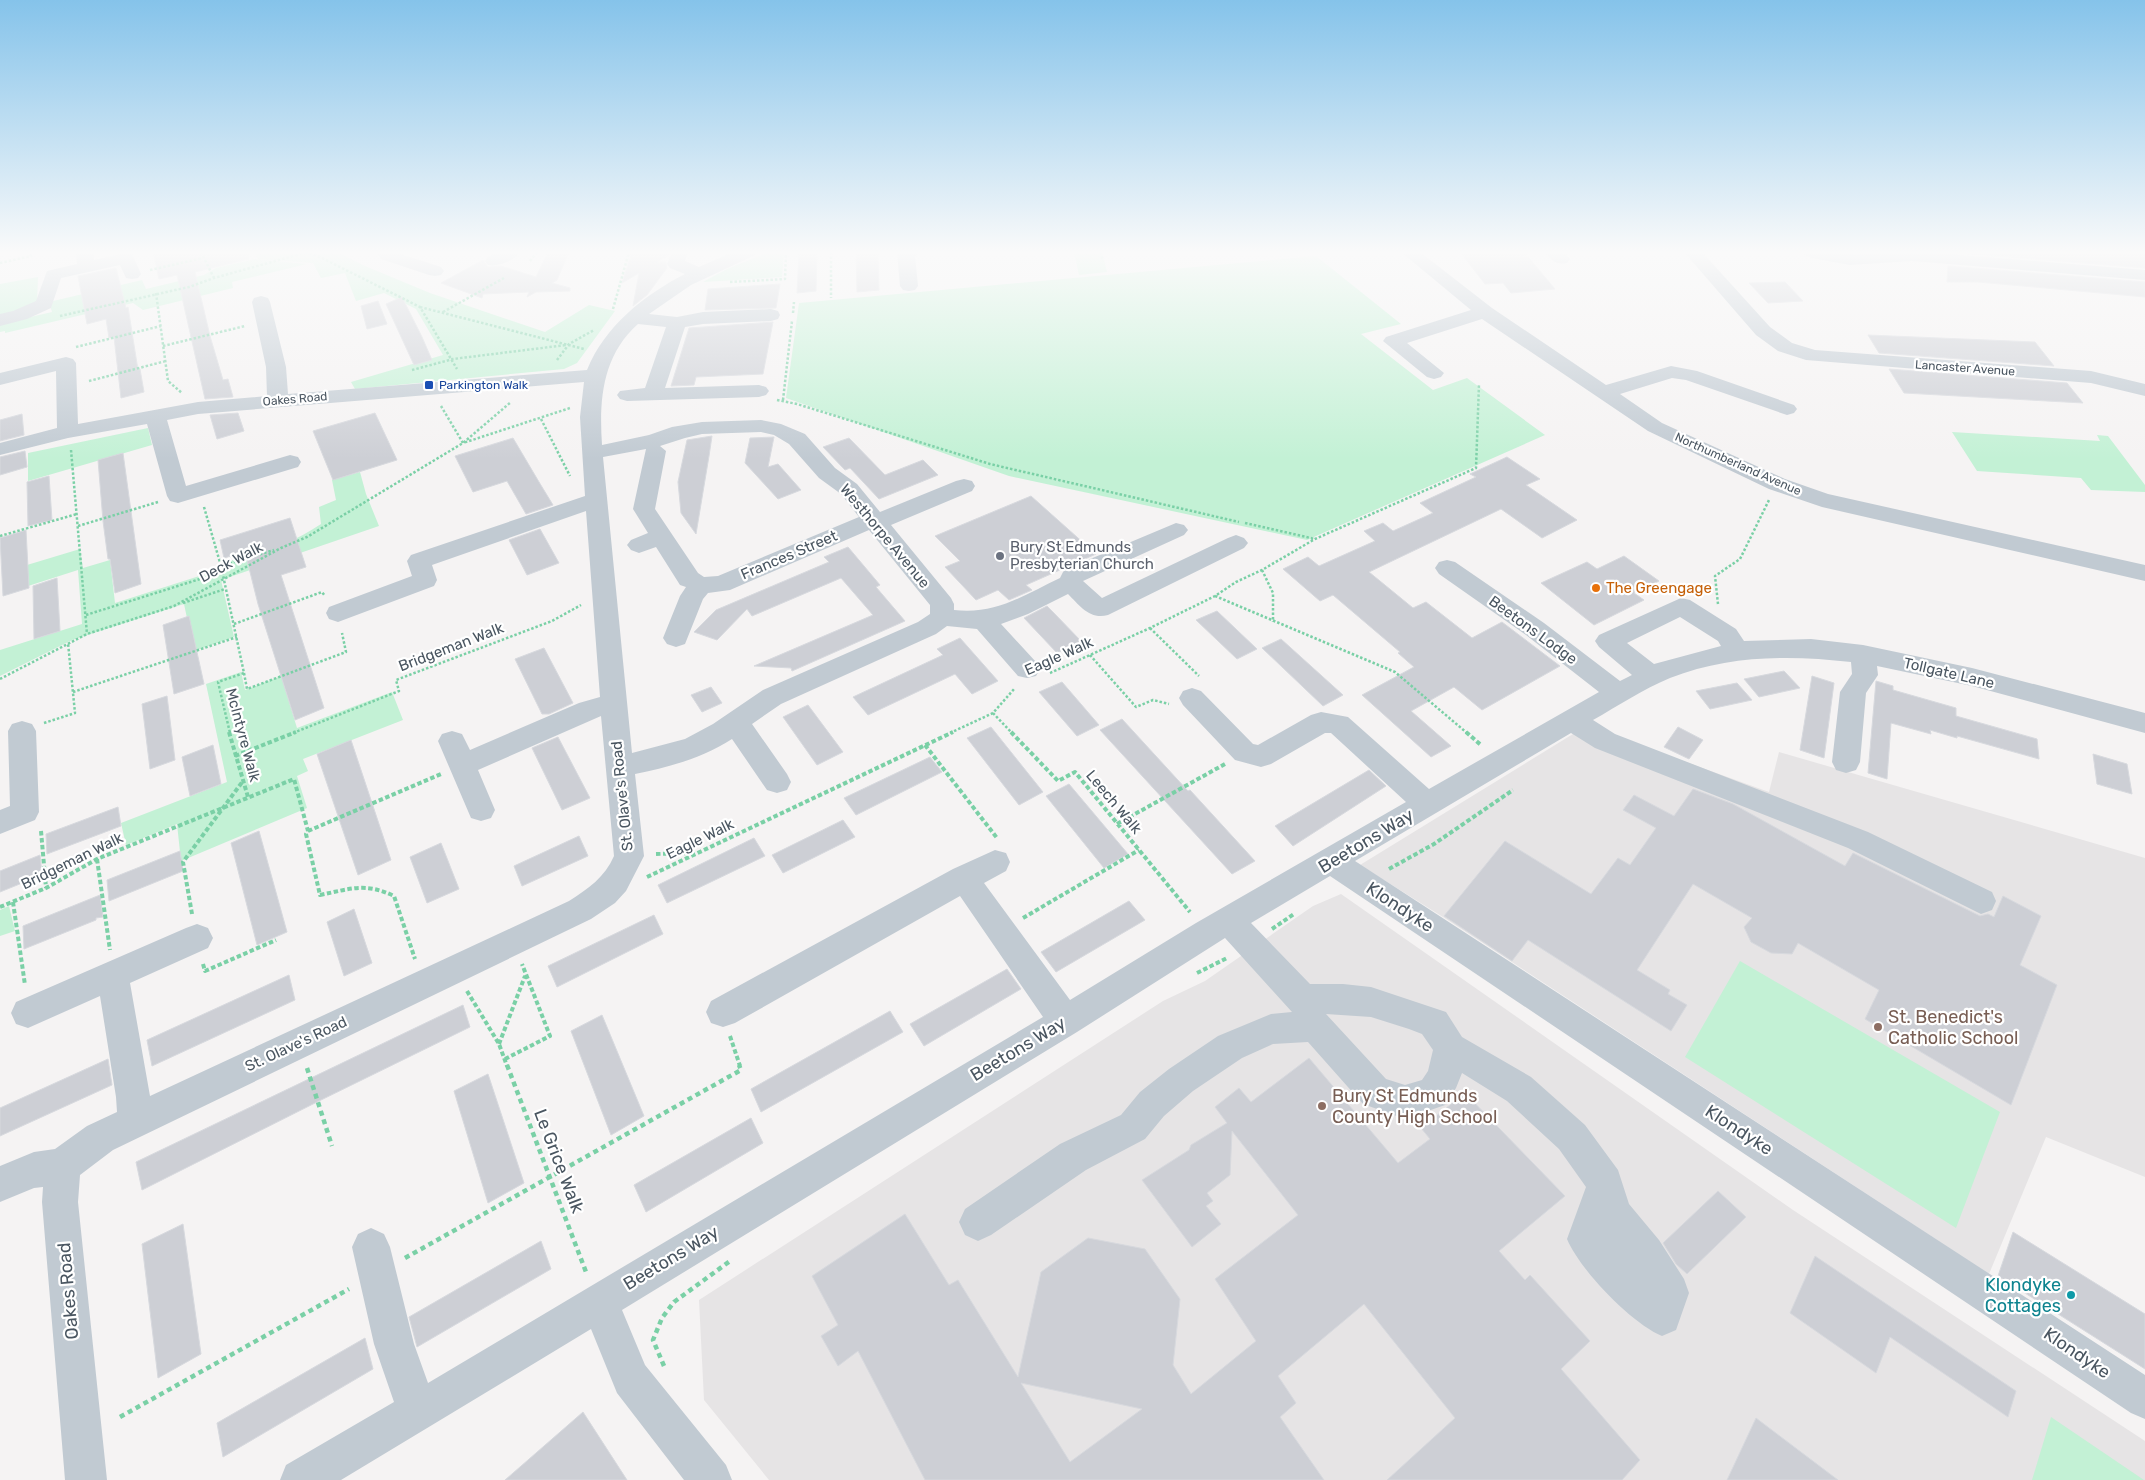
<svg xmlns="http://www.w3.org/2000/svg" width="2145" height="1480" font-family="Rubik,sans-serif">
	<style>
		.education { fill: #e6e4e5 }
		.green { fill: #c3f1d5 }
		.building { fill: #cdcfd5; stroke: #d7d9de; fill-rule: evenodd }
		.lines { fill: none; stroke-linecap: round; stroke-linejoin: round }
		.path-far2 { stroke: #7ad0a6; stroke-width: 2.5; stroke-dasharray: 2.5 2; stroke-linecap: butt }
		.path-far1 { stroke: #7ad0a6; stroke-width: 4; stroke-dasharray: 4.5 2.5; stroke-linecap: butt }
		.path { stroke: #7ad0a6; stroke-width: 4.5; stroke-dasharray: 5 4; stroke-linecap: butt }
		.minor { fill: #c1cad2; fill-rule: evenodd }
		.transit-dot { fill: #1a4fb4; stroke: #fff; stroke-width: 2 }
		.worship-dot { fill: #6b7280; stroke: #fff; stroke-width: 2 }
		.food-dot { fill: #e8710a; stroke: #fff; stroke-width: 2 }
		.education-dot { fill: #8d6e63; stroke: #fff; stroke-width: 2 }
		.culture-dot { fill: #0f9aa8; stroke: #fff; stroke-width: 2 }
		.labels { text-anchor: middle; stroke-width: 4.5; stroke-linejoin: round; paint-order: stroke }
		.far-street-label { font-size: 12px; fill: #4a5661; stroke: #fff }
		.far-transit-label { font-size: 12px; fill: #164399; stroke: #fff; text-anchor: start }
		.street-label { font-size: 15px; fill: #4a5661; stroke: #fff }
		.worship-label { font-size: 15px; fill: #5b616d; stroke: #fff; text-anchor: start }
		.food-label { font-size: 15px; fill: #c56008; stroke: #fff; text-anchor: start }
		.near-street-label { font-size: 18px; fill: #4a5661; stroke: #fff }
		.near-education-label { font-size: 18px; fill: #785e54; stroke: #fff; text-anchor: start }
		.near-culture-label { font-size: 18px; fill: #0d838f; stroke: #fff; text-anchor: end }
	</style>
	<rect width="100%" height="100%" fill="#f5f3f3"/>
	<path class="education" d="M1586,726L1769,792L1779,752L2145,858V1177L2046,1137L1989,1274L1443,917L1360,865Z
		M1341,894L1793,1210L2145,1441V1480H769L704,1400L699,1300L1163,1001L1205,981L1313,906Z"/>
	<path class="green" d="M256,252H337L365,266L430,293L545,332L589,305L615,311L577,363L564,369L355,389L351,382L443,355L416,309L384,293L356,301L345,273L321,278L313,263L258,259Z
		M769,252H784L782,277L703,282L727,269Z
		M1074,252H1102L1107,272L1079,275Z
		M1316,256L1401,324L1361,334L1433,390L1467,378L1545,435L1307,540L1009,476L786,398L799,303Z
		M255,259L307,264L232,282L233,288L143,310L133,303L5,333V331L0,332V324L52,312L49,302L142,280L146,289L204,275L216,268Z
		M38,277L37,303L0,317V284Z
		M148,428L152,445L28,481V453Z
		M1952,432L2100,441L2097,435L2108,436L2145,485V492L2091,490L2081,478L1977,471Z
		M360,472L366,494L379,526L221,580L234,637L194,651L184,604L72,640L0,676V650L82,624L78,570L28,586L27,565L80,549L83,568L110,560L115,603L218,570C235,554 261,552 283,544C296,539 309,532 321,524L319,507L336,500L332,480Z
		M241,672L245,690L281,676L297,728L392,692L403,720L303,759L308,771L297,776L307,808L181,861L177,824L126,845L121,823L227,782L206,684Z
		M9,906L15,931L0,936V910Z
		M1740,961L2000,1112L1956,1228L1685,1057Z
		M2051,1417L2144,1480H2032Z"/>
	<path class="building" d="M153,252H248L249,259L195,272L210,336L223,380L228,379L233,397L205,399L177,275L159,279Z
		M548,252H569L557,280L552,283L570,288V291L536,292L527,297L529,292L483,294L482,298L441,283L483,260L488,267L501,266L536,277Z
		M632,252H670L669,255L657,262H666L667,268L647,295L633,306L639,273L622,283Z
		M799,252H817L816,291L797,293Z
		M856,252H878L879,290L857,292Z
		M1460,252H1524L1555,289L1511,293L1503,283L1485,284Z
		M1948,252H2114L2145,254V268Z
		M1948,266L2145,282V297L1978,282H1947Z
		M116,268L126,308L128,307L138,370L140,369L144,392L121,398L114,337L109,338L106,319L87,324L78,276Z
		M1785,282L1803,301L1768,303L1749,283Z
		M780,284L776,308L705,310L708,289Z
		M402,297L422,337L432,360L414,365L386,304Z
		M378,301L387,324L367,329L361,306Z
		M773,322L763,374L696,377L694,385L671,386L689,328Z
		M1868,335L2035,342L2054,366L1879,353Z
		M1889,369L2067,383L2083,403L1904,393Z
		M238,413L244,431L217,439L210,415Z
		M375,413L397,460L333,480L313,431Z
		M22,414L24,435L0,441V420Z
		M712,436L709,456L696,534L681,513L678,482L687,440Z
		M774,437L768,467L778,464L801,490L778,499L745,463L750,438Z
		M513,438L539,482L553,505L526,514L507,481L473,492L455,456Z
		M849,438L885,475L923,460L938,475L879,499L850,468L845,470L823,447Z
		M25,451L27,467L0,475V457Z
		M123,453L141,584L115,593L110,559H108L103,521L98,460Z
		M1507,457L1540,479L1526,485L1577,520L1542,538L1501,509L1369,572L1413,608L1426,602L1472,638L1502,622L1560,666L1482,710L1454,687L1411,711L1451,746L1431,757L1362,695L1414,667L1398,653L1400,652L1333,595L1320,601L1283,569L1308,557L1319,566L1375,541L1364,531L1383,523L1393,531L1433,513L1420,503L1476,477L1470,474Z
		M49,476L52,520L28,526L27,482Z
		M1031,496L1096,554L1026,585L1032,590L1009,600L998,590L976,600L945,567L960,561L935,536Z
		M290,518L306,567L281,575L324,708L295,720L258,604L245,552L224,558L220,540Z
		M540,529L559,563L527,575L509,540Z
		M26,530L29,588L3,596L0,538Z
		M848,547L880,585L876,587L905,621L792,671L791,668L754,666L873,615L841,578L752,616L747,609L717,640L694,632L716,610L829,562L824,557Z
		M1624,556L1659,581L1634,593L1644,600L1594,625L1541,583L1587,562L1597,569Z
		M57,578L60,631L34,639L33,586Z
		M1047,606L1052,611L1081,641L1057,653L1024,618Z
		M1217,611L1257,649L1237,659L1196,620Z
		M189,616L204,684L174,694L163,625Z
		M960,638L998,681L972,694L955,674L868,715L853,697L943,655L937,649Z
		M1281,639L1343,695L1323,706L1262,648Z
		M544,648L573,703L549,714H542L515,659Z
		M1784,671L1800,688L1759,697L1744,679Z
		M1812,676L1834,683L1824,758L1800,750Z
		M1876,681L1893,686V690L1956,708V716L2037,739L2039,759L1957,736V738L1930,730L1931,734L1891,723L1887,779L1868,773Z
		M1062,682L1099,725L1077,736L1039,692Z
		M1737,683L1752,700L1710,709L1696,691Z
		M711,687L722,703L702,712L691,695Z
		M167,696L175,760L150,769L142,704Z
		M808,705L843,752L817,765L783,717Z
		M1122,719L1188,791L1190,790L1255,861L1232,874L1100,730Z
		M991,727L1043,792L1019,805L967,738Z
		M1678,727L1703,740L1689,759L1664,747Z
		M558,737L590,798L562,810L532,748Z
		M351,740L391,860L358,875L317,754Z
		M213,745L221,784L190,796L182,757Z
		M2093,754L2127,764L2132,794L2097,784Z
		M930,757L942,772L856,815L844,798Z
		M1369,770L1386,786L1293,846L1275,826Z
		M1069,784L1128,854L1104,868L1046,796Z
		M1693,789L1733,804L1845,866L1853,853L1980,916L1988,914L1994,917L2003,896L2041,916L2020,965L2057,985L2011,1105L1865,1019L1879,990L1798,943L1792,954L1771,953L1751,942L1744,927L1752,918L1693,884L1637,970L1670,990L1668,994L1687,1005L1671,1031L1528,940L1512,961L1444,916L1505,841L1591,894L1618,858L1630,865L1656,828L1623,810L1634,795L1674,816Z
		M118,807L121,826L47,854L46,834Z
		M843,820L855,837L783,873L772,855Z
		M259,831L287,932L257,945L231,843Z
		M579,836L588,856L522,886L514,866Z
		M754,838L765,856L667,903L658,885Z
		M441,843L459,889L427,903L410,857Z
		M180,851L183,871L109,901L107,880Z
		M40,855L42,875L0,892V871Z
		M100,895L103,917L96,918V920L24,949L23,926Z
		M1129,901L1145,920L1056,972L1041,952Z
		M354,909L372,963L344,976L327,922Z
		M654,915L663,934L557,987L548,966Z
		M1007,969L1021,989L924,1046L910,1024Z
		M289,975L295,1000L152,1066L147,1040Z
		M463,1005L470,1027L321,1100L142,1190L136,1162Z
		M890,1011L903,1032L761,1112L751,1089Z
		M602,1015L644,1116L611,1135L571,1031Z
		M1309,1058L1398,1163L1430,1139L1421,1128L1465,1093L1565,1196L1499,1251L1525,1280L1530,1275L1590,1341L1561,1369L1640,1460L1622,1480H1387L1455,1418L1364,1304L1278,1376L1296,1403L1280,1417L1324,1480H925L858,1351L838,1366L821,1336L838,1325L812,1276L905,1214L949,1285L958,1280L1018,1377L1041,1272L1088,1238L1145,1249L1180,1299L1173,1365L1191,1394L1256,1341L1215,1279L1298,1215L1232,1131L1230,1175L1207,1193L1213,1201L1206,1206L1221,1224L1192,1247L1142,1180L1189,1150L1191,1145L1227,1123L1215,1107L1239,1088L1251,1102ZM1021,1383L1142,1409L1070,1462Z
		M108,1059L112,1085L0,1136V1108Z
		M488,1074L524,1183L488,1203L454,1091Z
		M751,1118L763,1143L646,1212L634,1185Z
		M1718,1191L1746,1217L1687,1274L1676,1264L1663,1243Z
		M183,1224L201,1354L158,1378L142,1244Z
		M2013,1232L2145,1314V1369L1998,1276Z
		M541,1241L551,1269L417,1347L409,1317Z
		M1815,1256L2016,1391L2008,1417L1890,1337L1876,1373L1790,1313Z
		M365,1338L373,1369L223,1457L217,1423Z
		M583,1412L627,1480H505Z
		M1756,1418L1838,1480H1727Z"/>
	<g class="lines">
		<path class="path-far2" d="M201,252L214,278
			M305,252L320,257L420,307L457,369
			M831,252V298
			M1100,252L1103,260
			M1311,252H1316
			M530,261L537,252
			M0,263L31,256L30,252
			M150,270L203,258
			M730,282L785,279L786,252
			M156,293L168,381L182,393
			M420,307L584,349
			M613,309L629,252
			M443,312L504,278
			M793,313L794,302
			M60,316L189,287L214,278L304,253
			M163,346L245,326
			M76,347L161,326
			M557,360L569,344L594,330
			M412,370L453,359L566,345
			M89,381L166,361
			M777,400L797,404L990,464L1239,522
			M783,400L792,321
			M441,406L463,443L570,408
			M541,419L570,476
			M71,450L87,634
			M204,507L221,566L244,673L218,682L230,733
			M1245,523L1315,539
			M78,526L158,502
			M0,536L77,514
			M221,566L274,550
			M1262,570L1273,593V622
			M1215,596L1395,672L1467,733
			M183,603L225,589
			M1718,604L1715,576L1740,559L1769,500
			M86,615L222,572
			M234,624L322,592L325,596
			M1150,628L1199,676
			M1090,655L1136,707L1153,700L1169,704
			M244,673L247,689L346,652L342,633
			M1050,673L1150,628L1215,596L1236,582L1262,570L1315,539L1476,468L1479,384
			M0,679L87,634L174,606L281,548L307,537L463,443L511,402
			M73,692L237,637
			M993,713L1012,733
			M44,723L75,713L68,643
			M293,733L399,691L396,680L552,621L581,605
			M950,733L993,713L1015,688"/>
		<path class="path-far1" d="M229,732L248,797
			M1011,732L1058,781L1075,772L1190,912
			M1466,732L1481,745
			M925,745L997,838
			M235,756L296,732
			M1117,824L1225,764
			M41,831L46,888
			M308,831L441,774
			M656,854L692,853
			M97,859L110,950
			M1389,869L1434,844L1513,790
			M647,877L953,732
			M13,902L25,985
			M0,907L46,888L97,859L294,779L308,831L306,834L320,895C350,889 365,882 394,896L415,959
			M192,914L183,862L243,781
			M1023,918L1139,850
			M1272,929L1294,914
			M203,964L205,971L276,940
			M1197,973L1227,958
			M467,991L499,1044L507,1066
			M730,1036L740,1066
			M499,1044L525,976
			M505,1059L550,1036L522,964"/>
		<path class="path" d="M507,1065L586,1272
			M307,1068L332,1146
			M405,1258L741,1070L739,1065
			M664,1366L653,1340L662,1318L674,1302L730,1261
			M120,1417L349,1289"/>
		<path class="minor" d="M76,252H94V260L126,253L132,254L141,274L138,278L132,279L126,278L120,265L61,278L51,308L27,319L0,326V314L13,311L36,301L47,271L77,264Z
			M381,252H402L401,254L441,267L444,271L441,275L435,276L429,275L381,259L378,255Z
			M498,252H520C514,261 498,267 488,265L485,261L488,257Z
			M672,252H684L687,255L685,261L699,267L733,252H756L753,256L691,285L649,314L677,317L703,312L771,309L778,311L780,315L778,319L771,321L703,324L685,327L665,388L759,385L766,387L769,391L766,395L759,397L627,401L620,399L617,395L620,391L645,388L666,327L638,324C602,356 599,400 602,445L649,435L672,427L702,422L761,420L781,424L805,434L835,468L857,484L880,512L956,481L964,479L972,481L975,486L972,491L891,525L951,598L954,604V610C996,615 1024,595 1060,578L1064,570L1176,523L1184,525L1188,530L1184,535L1083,581L1102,598L1228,538L1236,535L1244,538L1248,543L1244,548L1108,615C1090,620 1080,606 1068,594L1028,614L1001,624L1036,662L1040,669L1036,676L1027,678L1018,676L977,629L947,626L936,634L781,704L752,724L787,774L791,782L787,790L777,793L767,790L732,739C703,758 669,767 635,774L644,856L626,891L615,903L591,919L113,1150L80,1175L78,1202L107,1480H65L42,1202L43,1187L34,1188L0,1202V1166L34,1152L55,1149L87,1126L117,1112L116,1097L100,996L28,1028L16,1024L11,1013L16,1002L186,928L197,924L208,928L213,938L208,948L130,983L150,1096L569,901C588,889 605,877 614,856L601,716L478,770L495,810L491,818L481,821L471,818L438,741L442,734L452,731L462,734L470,750L579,703L600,697L586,511L432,565L437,580L434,586L338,622L329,619L326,613L329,607L412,576L407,561L411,555L585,496L580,417L584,382L198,414L167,420L186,486L290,455L298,457L301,462L298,467L178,503L170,501L167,496L147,424L68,438L0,455V443L57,428L56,371L0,385V373L66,357L73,359L76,363L78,424L198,402L267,396L266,367L252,302L254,298L261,296L268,298L270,302L286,367L288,394L587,370C605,326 644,295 685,274L670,268L667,264ZM761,432L774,435L789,444L819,478L841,494L859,517L718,576L704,577L698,573L655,509L666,451L660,446L685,438L702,434ZM646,449L633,509L648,533L631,540L627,545L631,550L639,553L656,547L680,585L686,587L680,596L663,638L667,644L676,647L685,644L703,599L708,593L730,590L869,530L930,605V614L918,622L763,690L713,724L685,739L632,753L603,457Z
			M897,252H921L915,256L918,286L915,290L909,291L903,290L900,286Z
			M1401,252H1420L1492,308L1606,385L1671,366L1697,371L1794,405L1797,409L1794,413L1787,415L1686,380L1672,378L1620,394L1662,423L1785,479L1828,494L2145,565V581L1822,507L1769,489L1648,431L1482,319L1407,343L1444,373L1441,377L1434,379L1427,377L1383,341L1386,337L1471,310Z
			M1545,252H1564L1570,259L1567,263C1557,265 1551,261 1545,252Z
			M1684,252H1702L1770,327L1792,343L1815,350L2091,371L2145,384V396L2091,383L1806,360L1778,351L1756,335Z
			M1803,252H1830L1856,255L1887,252H1923L2145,270V280L1912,261L1850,265L1812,258L1806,256Z
			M1447,560L1455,562L1544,623L1620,681L1632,675L1599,647L1595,641L1599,635L1681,598L1690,600L1736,629L1744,641L1811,639L1863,645L1972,668L2145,713V733L1972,686L1877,666L1878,675L1866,693L1860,762L1856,770L1846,773L1836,770L1832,762L1840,692L1852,674L1851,662C1790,655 1728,655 1670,678C1643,689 1618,706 1593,720L1615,734L1868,832L1992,892L1996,901L1992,910L1981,914L1848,848L1595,748L1571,733L1355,861L2145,1375V1419L2131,1413L1330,876L1251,923L1310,984H1343L1371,987L1446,1012L1462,1037L1531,1077L1585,1125L1618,1170L1629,1204L1659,1240L1684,1279L1689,1293L1676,1330L1662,1336C1631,1323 1580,1270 1567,1239L1586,1187L1559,1149L1507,1101L1462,1073L1456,1088L1445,1105L1405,1119L1363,1104L1308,1042L1273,1044L1242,1058L1193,1091L1164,1116L1145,1139L1086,1170L991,1235L978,1241L965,1235L959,1222L965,1209L1060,1144L1121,1115L1140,1092L1169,1069L1218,1036L1271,1014L1292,1012L1225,938L1077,1032L622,1310L645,1365L726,1465L732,1480H684L617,1393L591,1329L341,1480H280L286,1465L394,1402L374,1344L352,1247L358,1234L371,1228L384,1234L390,1247L414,1344L428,1383L1043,1017L960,896L735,1023L723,1027L711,1023L706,1012L711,1001L953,869L995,850L1006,853L1010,862L1006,871L984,883L1070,1000L1196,923L1406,802L1331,733H1325L1271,764L1261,767L1235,760L1183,705L1179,698L1183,691L1192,688L1201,691L1253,744L1258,745L1311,715L1321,712L1348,717L1429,789L1599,692L1526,635L1439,574L1435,568L1439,562ZM1680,617L1718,641L1721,646L1654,664L1627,643ZM1326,1014L1371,1017L1409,1029L1422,1034L1433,1050L1428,1071L1422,1080L1405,1085L1386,1079Z
			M22,721L32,724L36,731L39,812L35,820L0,834V810L10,806L8,731L12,724Z"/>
	</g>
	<linearGradient id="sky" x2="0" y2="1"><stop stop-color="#85c3ea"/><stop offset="0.55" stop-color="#fafafa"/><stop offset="1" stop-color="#fafafa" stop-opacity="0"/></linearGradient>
	<rect width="2145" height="459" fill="url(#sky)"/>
	<rect class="transit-dot" x="424" y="380" width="10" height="10" rx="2.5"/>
	<circle class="worship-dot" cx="1000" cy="556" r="5"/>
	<circle class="food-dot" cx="1596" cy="588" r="5"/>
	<g class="education-dot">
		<circle cx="1878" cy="1027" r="5"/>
		<circle cx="1322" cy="1106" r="5"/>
	</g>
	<circle class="culture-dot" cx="2071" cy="1295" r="5"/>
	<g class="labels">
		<g class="far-street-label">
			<text transform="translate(1965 368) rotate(4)" y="4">Lancaster Avenue</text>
			<text transform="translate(295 399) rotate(-5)" y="4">Oakes Road</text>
			<text transform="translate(1738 464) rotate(24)" y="4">Northumberland Avenue</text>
		</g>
		<g class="far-transit-label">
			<text x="439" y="389">Parkington Walk</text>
		</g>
		<g class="street-label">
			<text transform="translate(885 536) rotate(50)" y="5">Westhorpe Avenue</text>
			<text transform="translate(789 555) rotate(-23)" y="5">Frances Street</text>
			<text transform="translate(231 562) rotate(-28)" y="5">Deck Walk</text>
			<text transform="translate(1533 630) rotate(36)" y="5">Beetons Lodge</text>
			<text transform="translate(451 647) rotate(-21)" y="5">Bridgeman Walk</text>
			<text transform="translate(1059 656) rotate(-24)" y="5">Eagle Walk</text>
			<text transform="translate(1949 673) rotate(13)" y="5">Tollgate Lane</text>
			<text transform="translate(243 735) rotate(75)" y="5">McIntyre Walk</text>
			<text transform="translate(622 796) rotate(-96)" y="5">St. Olave's Road</text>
			<text transform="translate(1114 802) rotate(50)" y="5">Leech Walk</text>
			<text transform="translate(700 839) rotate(-26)" y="5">Eagle Walk</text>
			<text transform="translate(72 861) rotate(-26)" y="5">Bridgeman Walk</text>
			<text transform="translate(296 1044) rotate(-25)" y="5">St. Olave's Road</text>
		</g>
		<g class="worship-label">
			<text x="1010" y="552">Bury St Edmunds<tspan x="1010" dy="17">Presbyterian Church</tspan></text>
		</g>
		<g class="food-label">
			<text x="1606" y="593">The Greengage</text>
		</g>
		<g class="near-street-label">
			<text transform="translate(1366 841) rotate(-31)" y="6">Beetons Way</text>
			<text transform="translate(1400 907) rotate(33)" y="6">Klondyke</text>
			<text transform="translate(1018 1049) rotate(-31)" y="6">Beetons Way</text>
			<text transform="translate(1739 1130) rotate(33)" y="6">Klondyke</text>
			<text transform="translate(559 1161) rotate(69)" y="6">Le Grice Walk</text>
			<text transform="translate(671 1258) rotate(-31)" y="6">Beetons Way</text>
			<text transform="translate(68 1291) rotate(-95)" y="6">Oakes Road</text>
			<text transform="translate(2077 1353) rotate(34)" y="6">Klondyke</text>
		</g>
		<g class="near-education-label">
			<text x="1888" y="1023">St. Benedict's<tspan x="1888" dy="21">Catholic School</tspan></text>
			<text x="1332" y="1102">Bury St Edmunds<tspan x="1332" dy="21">County High School</tspan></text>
		</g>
		<g class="near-culture-label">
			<text x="2061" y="1291">Klondyke<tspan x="2061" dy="21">Cottages</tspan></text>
		</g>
	</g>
</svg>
